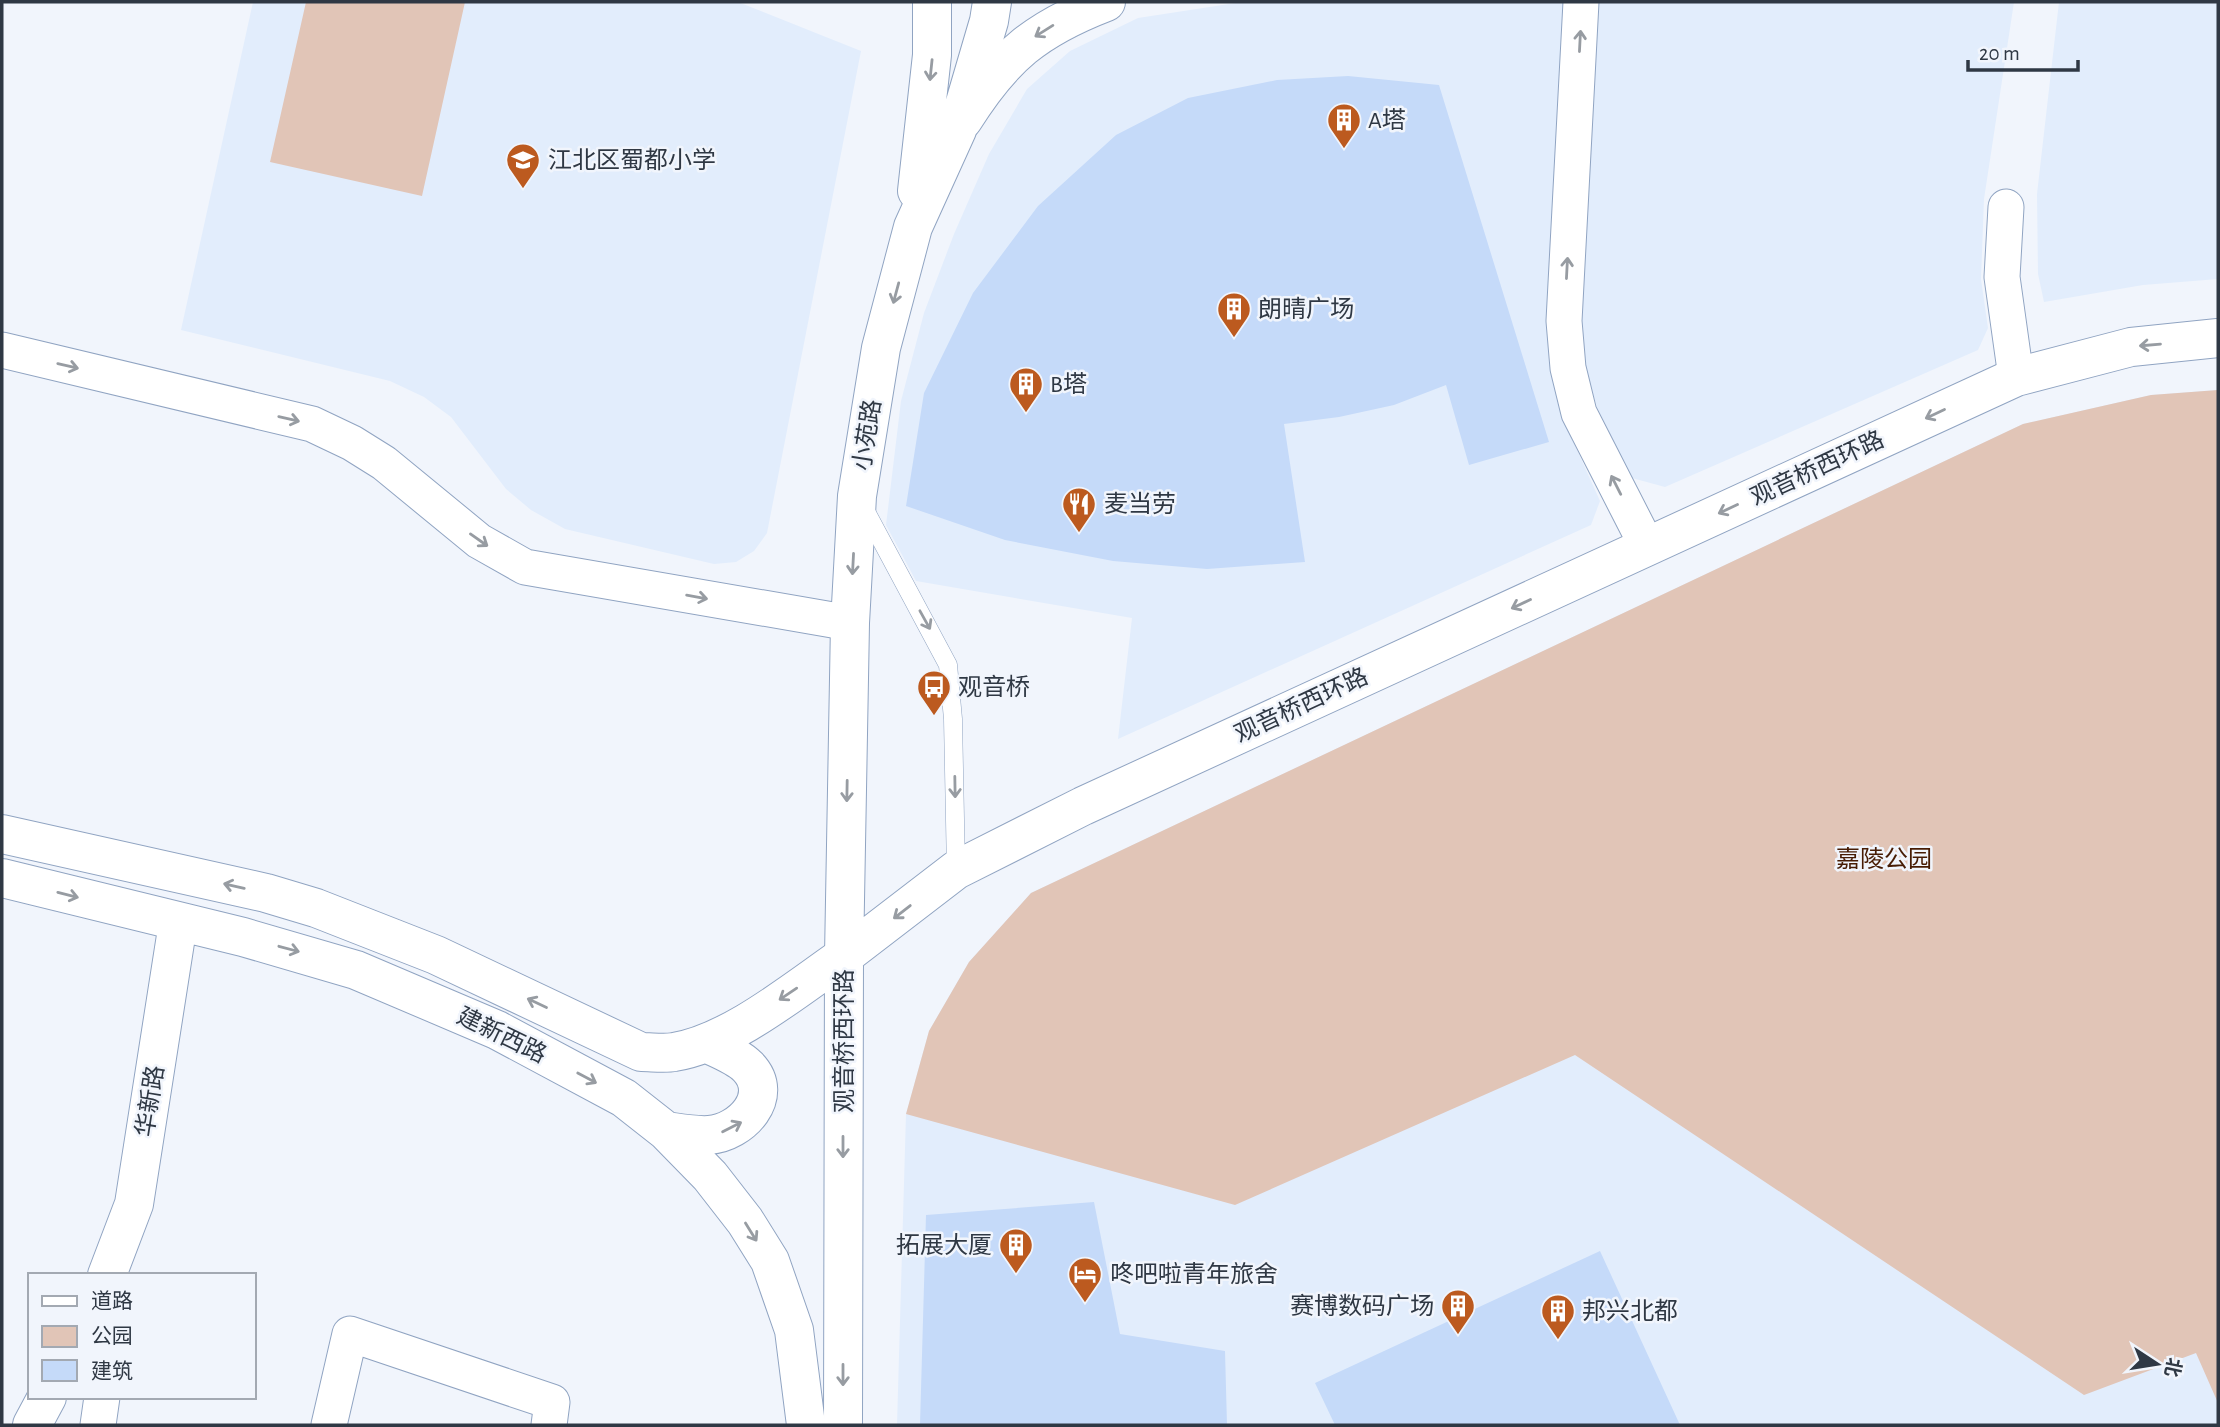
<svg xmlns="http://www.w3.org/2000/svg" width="2220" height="1427" font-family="'Alegreya Sans','Noto Sans SC',sans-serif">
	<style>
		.built { fill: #e2edfc }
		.green { fill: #e1c5b7 }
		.building { fill: #c5daf9 }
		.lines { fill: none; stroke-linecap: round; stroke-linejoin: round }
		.lane-casing { stroke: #90a4c2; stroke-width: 19 }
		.street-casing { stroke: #90a4c2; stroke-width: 37 }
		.secondary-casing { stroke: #90a4c2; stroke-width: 40 }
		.primary-casing { stroke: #90a4c2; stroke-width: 40 }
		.lane { stroke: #fff; stroke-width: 18 }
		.street { stroke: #fff; stroke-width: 35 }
		.secondary { stroke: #fff; stroke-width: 38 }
		.primary { stroke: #fff; stroke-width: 38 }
		.oneway { stroke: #979ca2 }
		.labels { text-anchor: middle; stroke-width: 5; stroke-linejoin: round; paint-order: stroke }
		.poi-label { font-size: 24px; fill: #2f3844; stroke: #f1f5fc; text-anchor: start }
		.street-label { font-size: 24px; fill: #2f3844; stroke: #f1f5fc }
		.park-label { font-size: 24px; fill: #471c04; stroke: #f1f5fc }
	</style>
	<rect width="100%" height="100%" fill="#f1f5fc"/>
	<path class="built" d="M253,2H738L861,51L767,533L754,551L736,562L714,564L565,529L531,510L506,489L451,417L424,397L390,381L181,330Z
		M1242,2H1565V423L1600,501L1591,525L1118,739L1132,618L916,581L886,525L901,401L924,313L954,234L989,154L1027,89L1070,51L1138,18Z
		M1595,2H2014L1984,199L1981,279L1988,328L1978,350L1665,487L1632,478L1598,410L1584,366L1582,319Z
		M2059,2H2218V279L2143,285L2044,302L2038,274L2037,194Z
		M2218,390V1425H897L906,1114L929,1031L969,962L1031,893L2023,424L2151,395Z"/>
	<path class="green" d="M306,2H465L422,196L270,162Z
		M2218,390V1403L2196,1353L2084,1395L1575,1055L1235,1205L906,1114L929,1031L969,962L1031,893L2023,424L2151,395Z"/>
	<path class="building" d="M1348,76L1439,85L1549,442L1469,465L1446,385L1394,405L1339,417L1284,424L1305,562L1207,569L1113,561L1005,540L906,506L924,393L973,293L1038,206L1116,135L1188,98L1277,80Z
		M1094,1202L1120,1334L1225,1351L1227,1425H920L926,1215Z
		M1600,1251L1680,1425H1335L1315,1383Z"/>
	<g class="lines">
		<g class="lane-casing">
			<path id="lane" d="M864,508L948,665L953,719L956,870"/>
		</g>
		<g class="street-casing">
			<path id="street" d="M1581,2L1564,321L1568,368L1579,413L1647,546
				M2006,207L2002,277L2016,377
				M2,350L312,424L352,443L384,463L479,541L525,567L850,623
				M98,1425L102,1397
				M329,1425L350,1334L552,1402L549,1425"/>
		</g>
		<g class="secondary-casing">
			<path id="secondary" d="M963,120C1003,56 1036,29 1106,2
				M2,834L266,893L316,908L436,955L641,1052C652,1052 664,1054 674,1052C731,1043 796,989 844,956
				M2,878L243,937L356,970L497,1030L624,1098L666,1131L710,1176L745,1221L770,1261L794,1330L806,1425
				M666,1131C680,1133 695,1136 709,1135C741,1133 776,1096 748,1067C737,1056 720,1050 706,1043
				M107,1275L134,1204L178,923
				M32,1425L47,1397"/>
		</g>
		<g class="primary-casing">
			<path id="primary" d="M917,191L932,55V2
				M844,956L956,870L1083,806L2016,377L2131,347L2218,338
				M843,1425L844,956L850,623L857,496L881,348L913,227L957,130L989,21L992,2"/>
		</g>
		<use href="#lane" class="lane"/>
		<use href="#street" class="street"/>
		<use href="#secondary" class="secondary"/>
		<use href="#primary" class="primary"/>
	</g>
	<defs><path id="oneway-shaft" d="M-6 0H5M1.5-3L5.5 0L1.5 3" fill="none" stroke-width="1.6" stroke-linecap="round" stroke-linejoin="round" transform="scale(1.75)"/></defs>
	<g class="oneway">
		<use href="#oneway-shaft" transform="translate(1044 31) rotate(148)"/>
		<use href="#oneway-shaft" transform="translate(1580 41) rotate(-87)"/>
		<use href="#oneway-shaft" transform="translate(931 70) rotate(96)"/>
		<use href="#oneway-shaft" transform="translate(1567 268) rotate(-87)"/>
		<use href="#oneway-shaft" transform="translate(896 293) rotate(105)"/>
		<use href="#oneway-shaft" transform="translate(2150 345) rotate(175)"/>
		<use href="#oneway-shaft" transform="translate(68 366) rotate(13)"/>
		<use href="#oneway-shaft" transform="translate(1935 414) rotate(155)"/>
		<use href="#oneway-shaft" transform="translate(289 419) rotate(13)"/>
		<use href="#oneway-shaft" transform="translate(1616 485) rotate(-117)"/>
		<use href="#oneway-shaft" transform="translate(1728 509) rotate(155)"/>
		<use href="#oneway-shaft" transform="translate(479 540) rotate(35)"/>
		<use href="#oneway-shaft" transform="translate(853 564) rotate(93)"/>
		<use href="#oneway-shaft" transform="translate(697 597) rotate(10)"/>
		<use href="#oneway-shaft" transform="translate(1521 604) rotate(155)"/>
		<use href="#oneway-shaft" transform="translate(925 620) rotate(61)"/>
		<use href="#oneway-shaft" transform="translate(955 787) rotate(89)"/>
		<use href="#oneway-shaft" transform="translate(847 791) rotate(91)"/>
		<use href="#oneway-shaft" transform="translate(234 886) rotate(-167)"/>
		<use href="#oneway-shaft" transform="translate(68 895) rotate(14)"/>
		<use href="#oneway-shaft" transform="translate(902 912) rotate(142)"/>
		<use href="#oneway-shaft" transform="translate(289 949) rotate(15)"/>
		<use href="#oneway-shaft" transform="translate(788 994) rotate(146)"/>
		<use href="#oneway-shaft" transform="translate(537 1003) rotate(-155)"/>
		<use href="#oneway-shaft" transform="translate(587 1078) rotate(28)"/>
		<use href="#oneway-shaft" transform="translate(732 1127) rotate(-27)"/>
		<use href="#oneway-shaft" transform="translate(843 1147) rotate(90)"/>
		<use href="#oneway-shaft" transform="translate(751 1232) rotate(58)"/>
		<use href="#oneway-shaft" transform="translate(843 1375) rotate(90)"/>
	</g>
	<defs>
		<g id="building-pin" transform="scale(1.75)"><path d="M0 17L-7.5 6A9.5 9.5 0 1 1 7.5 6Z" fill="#bc5a1f" stroke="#f1f5fc"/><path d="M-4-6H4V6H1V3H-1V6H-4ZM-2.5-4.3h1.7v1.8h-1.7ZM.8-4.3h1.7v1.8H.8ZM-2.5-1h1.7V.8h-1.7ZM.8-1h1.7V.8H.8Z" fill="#fff"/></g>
		<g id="school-pin" transform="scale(1.75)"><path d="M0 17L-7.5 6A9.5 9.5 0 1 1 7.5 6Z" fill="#bc5a1f" stroke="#f1f5fc"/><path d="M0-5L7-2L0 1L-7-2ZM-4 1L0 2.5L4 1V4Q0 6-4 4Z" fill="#fff"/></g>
		<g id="restaurant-pin" transform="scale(1.75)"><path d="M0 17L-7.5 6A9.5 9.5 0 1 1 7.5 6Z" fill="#bc5a1f" stroke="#f1f5fc"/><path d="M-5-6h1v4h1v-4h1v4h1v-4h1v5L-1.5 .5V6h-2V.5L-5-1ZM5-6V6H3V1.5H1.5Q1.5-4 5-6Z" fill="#fff"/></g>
		<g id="bus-pin" transform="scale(1.75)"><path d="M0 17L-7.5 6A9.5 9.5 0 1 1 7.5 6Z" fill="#bc5a1f" stroke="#f1f5fc"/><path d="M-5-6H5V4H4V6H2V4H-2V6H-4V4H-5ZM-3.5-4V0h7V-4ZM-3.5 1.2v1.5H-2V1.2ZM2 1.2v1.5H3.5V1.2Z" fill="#fff"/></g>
		<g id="hotel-pin" transform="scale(1.75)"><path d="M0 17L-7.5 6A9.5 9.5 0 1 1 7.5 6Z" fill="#bc5a1f" stroke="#f1f5fc"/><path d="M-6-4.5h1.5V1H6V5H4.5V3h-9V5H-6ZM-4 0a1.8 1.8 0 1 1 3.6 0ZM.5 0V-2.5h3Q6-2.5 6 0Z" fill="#fff"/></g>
	</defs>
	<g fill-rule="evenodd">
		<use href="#building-pin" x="1344" y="120"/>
		<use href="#school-pin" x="523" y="160"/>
		<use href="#building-pin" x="1234" y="309"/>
		<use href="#building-pin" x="1026" y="384"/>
		<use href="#restaurant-pin" x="1079" y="504"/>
		<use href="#bus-pin" x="934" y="687"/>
		<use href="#building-pin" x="1016" y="1245"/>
		<use href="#hotel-pin" x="1085" y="1274"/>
		<use href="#building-pin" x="1458" y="1306"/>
		<use href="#building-pin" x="1558" y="1311"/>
	</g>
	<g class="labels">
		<g class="poi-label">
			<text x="1368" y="128">A塔</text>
			<text x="548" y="168">江北区蜀都小学</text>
			<text x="1258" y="317">朗晴广场</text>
			<text x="1050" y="392">B塔</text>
			<text x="1104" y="512">麦当劳</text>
			<text x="958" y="695">观音桥</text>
			<text x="992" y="1253" text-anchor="end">拓展大厦</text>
			<text x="1110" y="1282">咚吧啦青年旅舍</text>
			<text x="1434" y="1314" text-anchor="end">赛博数码广场</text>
			<text x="1582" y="1319">邦兴北都</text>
		</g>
		<g class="street-label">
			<text transform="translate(867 435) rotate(-81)" y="8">小苑路</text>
			<text transform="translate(1817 468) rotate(-25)" y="8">观音桥西环路</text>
			<text transform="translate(1301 705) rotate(-25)" y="8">观音桥西环路</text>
			<text transform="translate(502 1035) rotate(26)" y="8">建新西路</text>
			<text transform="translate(844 1041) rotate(-90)" y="8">观音桥西环路</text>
			<text transform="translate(150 1101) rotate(-81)" y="8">华新路</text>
		</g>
		<g class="park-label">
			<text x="1884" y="867">嘉陵公园</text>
		</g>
	</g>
	<rect width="2220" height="1427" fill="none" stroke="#2f3844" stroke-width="7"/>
	<rect x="28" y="1273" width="228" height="126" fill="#f1f5fc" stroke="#a3a9b2" stroke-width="2"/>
	<rect x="42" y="1296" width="35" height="10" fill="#ffffff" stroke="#a3a9b2" stroke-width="2"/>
	<text x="91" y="1308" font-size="21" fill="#2f3844">道路</text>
	<rect x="42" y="1326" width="35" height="21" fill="#e1c5b7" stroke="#a3a9b2" stroke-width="2"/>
	<text x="91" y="1343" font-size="21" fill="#2f3844">公园</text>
	<rect x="42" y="1360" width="35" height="21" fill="#c5daf9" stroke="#a3a9b2" stroke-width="2"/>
	<text x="91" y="1378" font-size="21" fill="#2f3844">建筑</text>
	<g transform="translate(2157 1364) rotate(102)" stroke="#f1f5fc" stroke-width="5" paint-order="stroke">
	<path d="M0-5L12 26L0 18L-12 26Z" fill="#2f3844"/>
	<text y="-10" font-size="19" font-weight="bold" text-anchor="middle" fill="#2f3844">北</text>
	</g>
	<path d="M1968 60v10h110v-10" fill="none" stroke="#2f3844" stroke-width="3.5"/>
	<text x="1979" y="60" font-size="21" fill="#2f3844" stroke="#f1f5fc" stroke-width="5" paint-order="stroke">20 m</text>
</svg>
